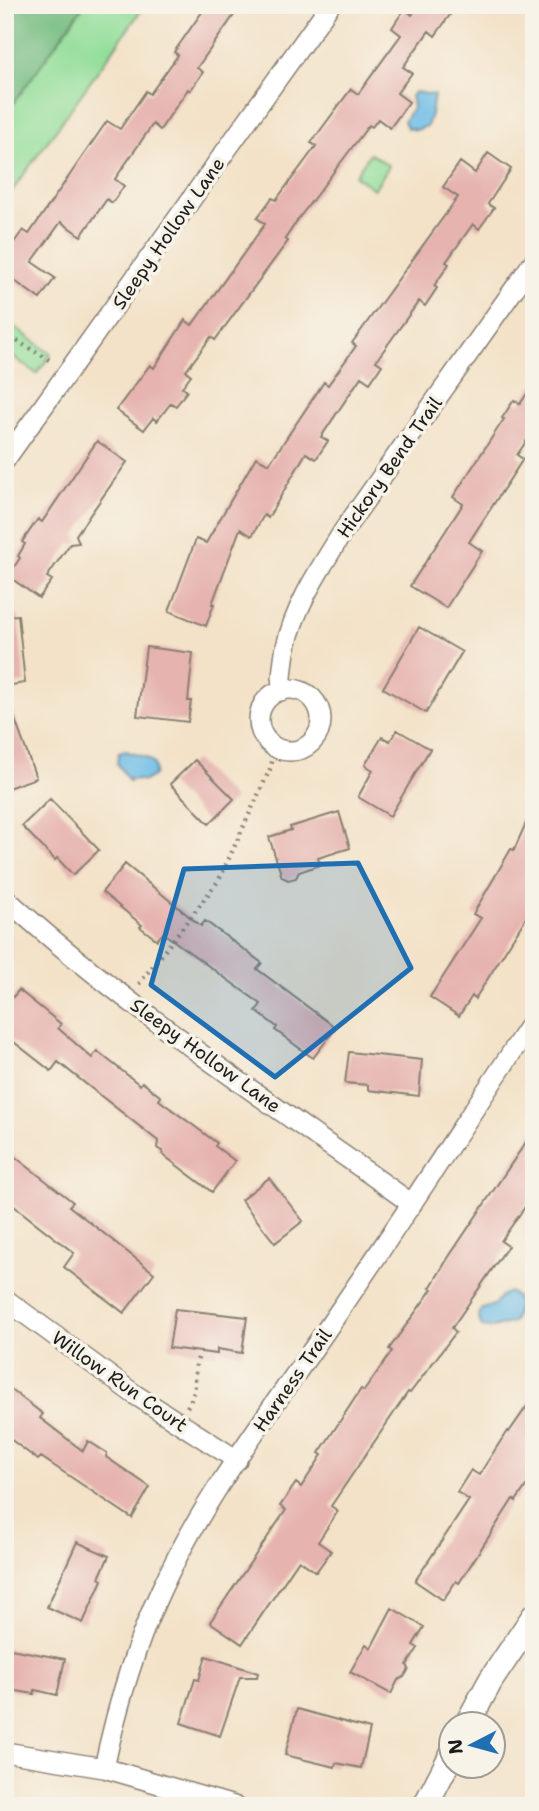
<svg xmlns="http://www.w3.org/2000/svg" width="539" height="1811" font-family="'Shantell Sans',sans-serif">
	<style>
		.green { fill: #93de9a; stroke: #587d5b; stroke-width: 2 }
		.forest { fill: #76bd82; stroke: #496c4f; stroke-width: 2 }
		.water { fill: #6abce6; stroke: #436c81; stroke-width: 2 }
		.building { fill: #e6b3af }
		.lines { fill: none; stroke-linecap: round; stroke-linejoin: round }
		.minor-casing { stroke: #887f72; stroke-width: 22 }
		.tertiary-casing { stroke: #887f72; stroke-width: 27 }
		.path { stroke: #887f72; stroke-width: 4.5; stroke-dasharray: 2 5; stroke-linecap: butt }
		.minor { stroke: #fff; stroke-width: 19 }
		.tertiary { stroke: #fff; stroke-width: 24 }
		.marked { fill: #1f6fb2; fill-opacity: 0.2; stroke: #1f6fb2; stroke-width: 5; stroke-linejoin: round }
		.labels { text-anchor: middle; stroke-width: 7; stroke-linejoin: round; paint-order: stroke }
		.street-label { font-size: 19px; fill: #1c1c1c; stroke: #f7f3e8 }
	</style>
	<rect width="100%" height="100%" fill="#f7f3e8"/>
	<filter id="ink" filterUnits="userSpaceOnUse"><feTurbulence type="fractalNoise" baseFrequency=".0143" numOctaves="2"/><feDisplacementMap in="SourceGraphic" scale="14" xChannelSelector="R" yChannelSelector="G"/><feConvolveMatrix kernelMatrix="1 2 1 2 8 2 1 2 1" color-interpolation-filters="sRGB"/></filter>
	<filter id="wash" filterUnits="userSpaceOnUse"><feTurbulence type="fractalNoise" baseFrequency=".00686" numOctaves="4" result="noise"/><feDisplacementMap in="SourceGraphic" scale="28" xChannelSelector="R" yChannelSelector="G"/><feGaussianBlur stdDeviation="1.57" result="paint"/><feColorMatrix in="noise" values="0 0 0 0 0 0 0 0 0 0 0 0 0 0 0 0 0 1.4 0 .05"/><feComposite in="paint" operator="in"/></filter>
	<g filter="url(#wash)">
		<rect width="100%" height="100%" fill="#f3e2c8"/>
		<path class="green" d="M5,5H145L5,201Z
			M370,153L389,166L374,189L355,176Z
			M5,320L51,354L37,374L5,351Z"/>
		<path class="forest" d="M5,5H84L5,115Z"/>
		<path class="water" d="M415,92L434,95L431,114L427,126L416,130L407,128L404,121L413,107L411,96Z
			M126,751C138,756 159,756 154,775L144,781L134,779L129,781L117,763L119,753Z
			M509,1292C523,1299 518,1310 513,1322L493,1328L482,1327L478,1316L482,1309L494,1305L504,1294Z"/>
		<g id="blocks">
			<path class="building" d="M207,5H241L197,68L203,72L190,91L188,89L160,130L153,124L115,179L124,186L112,203L107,199L81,236L61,222L32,262L55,278L40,299L5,274V255L23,230L29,234L107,121L120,129L146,91L150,94L178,55L174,52Z
				M419,5H457L435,36L429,31L403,67L412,73L397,93L409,102L390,128L378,119L372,127L369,125L299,218L285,239L288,241L215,340L211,337L186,371L191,375L182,387L187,391L176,406L171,403L157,421L153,418L144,430L116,410L150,365L154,368L185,320L192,325L265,224L257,218L272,198L276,200L316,146L311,143L351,89L358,94L401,35L392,28L397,20L405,9L412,15Z
				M488,153L511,169L488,204L494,208L479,229L473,224L446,262L449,264L434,286L437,288L425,306L419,301L376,361L382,365L370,383L361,377L321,437L328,441L316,459L306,453L268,518L264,515L252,536L240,529L212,604H214L206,626L169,611L196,539L206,543L256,457L269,464L324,382L328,385L356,346L352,343L458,197L443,187L460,162L475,173Z
				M534,383V430L517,455L523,459L469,542L482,551L446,608L410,586L463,504L453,497L504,419L502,418L514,400L520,404Z
				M97,441L127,462L76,535L79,543L70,544L47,577L52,580L39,598L8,576L20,558L18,556L25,544L22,542L38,519L42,522Z
				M18,615L25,683L5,686V616Z
				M419,627L462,652L426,713L383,688Z
				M146,647L193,653L188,701H191L188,722L137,716Z
				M5,700H8L36,778L5,789Z
				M397,730L430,749L390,816L358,797L373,770L365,765L382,737L390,741Z
				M195,760L234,799L209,824L170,784Z
				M50,799L99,850L73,875L57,858L55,860L22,826Z
				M534,805V905L475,999L472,996L459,1016L430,997L481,918L473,914L511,849L514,850Z
				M339,812L350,848L318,858L320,865L299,872L296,878L288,880L282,877L269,837L291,830L290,827Z
				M125,864L201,926L205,921L262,963L257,969L336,1028L313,1058L275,1030L277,1027L256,1011L261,1004L163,933L157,940L140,927L142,925L102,892Z
				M19,990L61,1024L58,1028L92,1058L97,1051L140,1085L142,1082L161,1097L159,1100L217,1143L215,1146L235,1161L212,1192L162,1154L163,1152L157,1148L158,1141L58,1062L51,1071L5,1035V1006Z
				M349,1052L422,1060L419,1096L368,1090V1085L345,1083Z
				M534,1130V1194L501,1241L508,1246L452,1328L456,1332L410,1393L408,1392L331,1506L338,1511L318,1542L331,1551L316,1572L299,1560L242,1644L210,1622L286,1510L280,1506L296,1483L301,1487L322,1455L319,1453L325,1444L361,1389L364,1391L392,1351L389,1349L432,1289L430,1288L448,1258Z
				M5,1149L73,1202L69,1206L154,1273L124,1313L64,1267L74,1253L5,1199Z
				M269,1178L303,1221L275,1243L241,1200Z
				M175,1309L247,1317L242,1353L217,1349V1354L169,1348Z
				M5,1385L43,1414L40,1418L83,1451L88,1441L107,1453L106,1457L150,1487L132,1518L41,1457L38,1460L5,1435Z
				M534,1396V1479L529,1486H526L516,1501L513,1499L459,1583L456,1581L443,1600L415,1581L469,1500L457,1492L471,1470L479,1475L507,1431L509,1432Z
				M77,1542L109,1556L99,1578L102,1580L83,1623L47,1607Z
				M392,1608L424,1627L413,1645L418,1648L407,1665L409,1669L404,1677L398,1680L391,1694L350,1672L366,1644L371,1648Z
				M5,1648L65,1659L57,1695L35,1690L34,1694L5,1689Z
				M206,1656L258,1673L257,1677H240L220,1736L181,1723L195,1679L199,1680Z
				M297,1709L370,1729L361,1768L336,1763L335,1767L285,1755Z"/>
		</g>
	</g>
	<g filter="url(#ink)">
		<use href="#blocks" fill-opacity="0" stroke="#887f72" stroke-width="2"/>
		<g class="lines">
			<g class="minor-casing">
				<path id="minor" d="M5,460L330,5
					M259 720a31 31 0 1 1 62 0a31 31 0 1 1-62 0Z
					M281,691C282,676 283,661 286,647C295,605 322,566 344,530L534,261
					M5,898C131,1012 275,1105 412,1204
					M5,1299L134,1394L237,1460
					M5,1752L104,1768L234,1806
					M104,1768C117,1707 134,1648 160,1592C206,1491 278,1402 340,1310C406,1214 469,1116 534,1019"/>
			</g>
			<g class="tertiary-casing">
				<path id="tertiary" d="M467,1724L491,1680L534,1616
					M425,1806L452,1754"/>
			</g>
			<path class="path" d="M5,334L53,362
				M139,984L219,880L270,769L276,748
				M187,1407C201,1385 191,1378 198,1358"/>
			<use href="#minor" class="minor"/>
			<use href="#tertiary" class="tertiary"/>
		</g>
	</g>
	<path class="marked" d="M358,863L411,968L275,1077L151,985L184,869Z"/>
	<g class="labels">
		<g class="street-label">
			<text transform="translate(168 233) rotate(-55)" y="7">Sleepy Hollow Lane</text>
			<text transform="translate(389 467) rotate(-55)" y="7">Hickory Bend Trail</text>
			<text transform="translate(206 1055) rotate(36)" y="7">Sleepy Hollow Lane</text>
			<text transform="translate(292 1380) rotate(-55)" y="7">Harness Trail</text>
			<text transform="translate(120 1381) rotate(35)" y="7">Willow Run Court</text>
		</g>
	</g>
	<rect width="539" height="1811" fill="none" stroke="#f7f3e8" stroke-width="28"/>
	<g transform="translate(472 1745) rotate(264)"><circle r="33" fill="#f7f3e8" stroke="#9f9d96" stroke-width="2"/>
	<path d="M0-5L12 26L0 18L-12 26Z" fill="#1f6fb2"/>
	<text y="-10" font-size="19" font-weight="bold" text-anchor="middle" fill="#1c1c1c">N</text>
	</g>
</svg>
